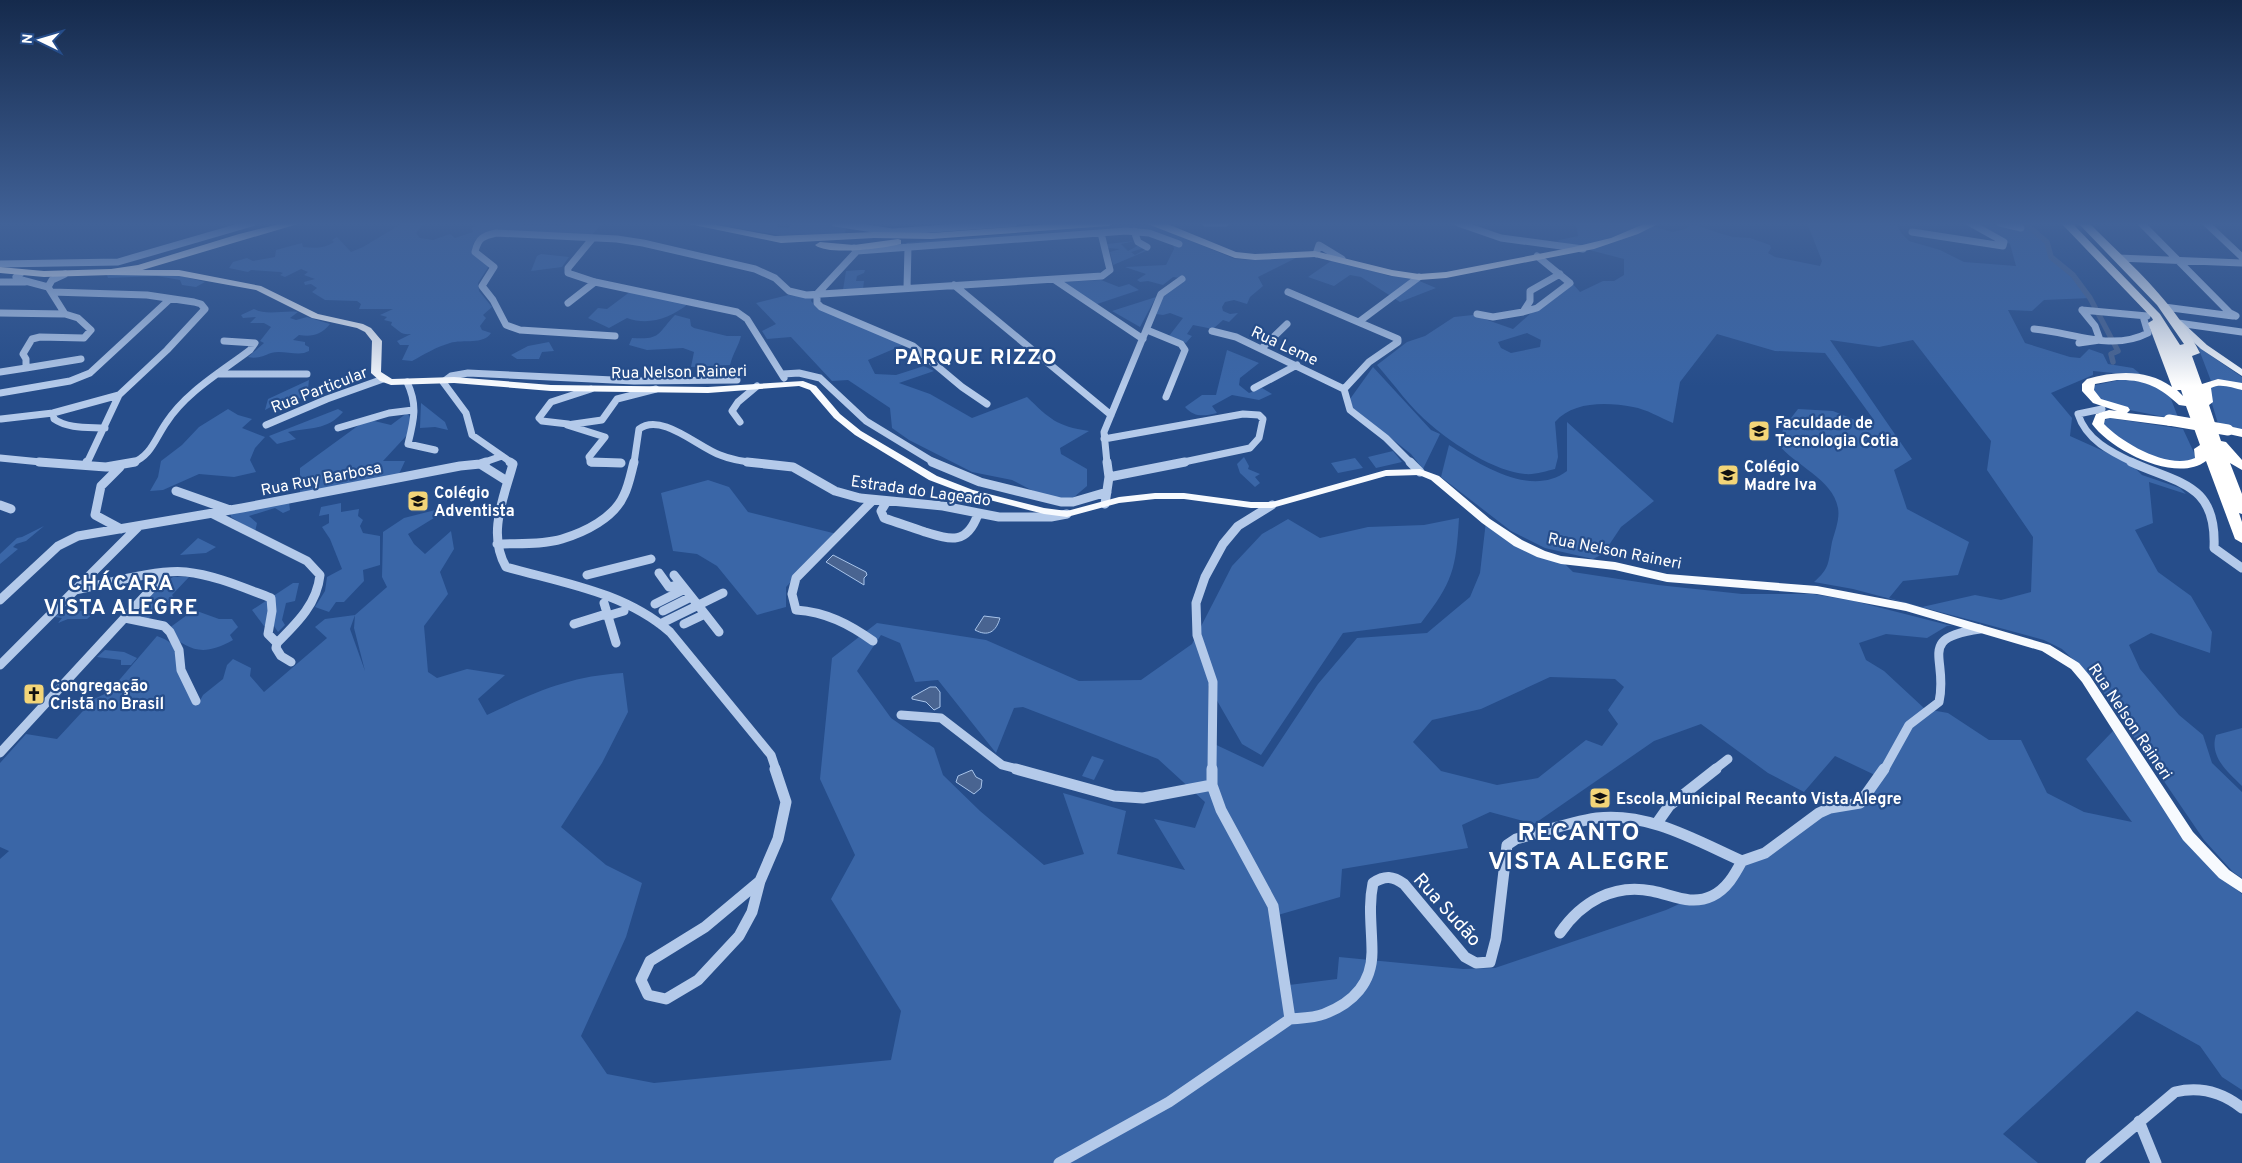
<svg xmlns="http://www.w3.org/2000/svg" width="2242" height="1163" font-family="Overpass,sans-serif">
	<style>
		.green { fill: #3a66a7; fill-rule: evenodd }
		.water { fill: #496491; stroke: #a8c4ea }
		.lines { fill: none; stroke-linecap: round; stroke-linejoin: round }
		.canal { stroke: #496491; stroke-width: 5.5 }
		.minor-far2 { stroke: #b4caea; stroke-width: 7 }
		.minor-far1 { stroke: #b4caea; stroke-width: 9 }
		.minor { stroke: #b4caea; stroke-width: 11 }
		.major { fill: #f7fafe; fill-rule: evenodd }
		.highway { fill: #fff; fill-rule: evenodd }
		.highway-bridge { stroke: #fff; stroke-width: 11 }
		.labels { text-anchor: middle; stroke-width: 4.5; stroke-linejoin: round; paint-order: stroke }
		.street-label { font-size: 16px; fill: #fff; stroke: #264d8a }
		.poi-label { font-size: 16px; font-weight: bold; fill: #fff; stroke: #264d8a; text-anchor: start }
		.near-street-label { font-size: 19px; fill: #fff; stroke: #264d8a }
		.district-label { font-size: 21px; font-weight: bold; letter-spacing: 1px; fill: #fff; stroke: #264d8a }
		.near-district-label { font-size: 25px; font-weight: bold; letter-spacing: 1px; fill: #fff; stroke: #264d8a }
	</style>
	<rect width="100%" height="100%" fill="#264d8a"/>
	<path class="green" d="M403,223H424L416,233L420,238L433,240L450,234L455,238L473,232L471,228L477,226L478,223L557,226L572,223H603L590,237L480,236L474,242L472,250L489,266L478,283L479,291L492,307L483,315L486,318L480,326L482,330L491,333C484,345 463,339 450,343C436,347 425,354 412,361L402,360L409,345H400L397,341L411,334C400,335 400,331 391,325L392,322L384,320L387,317L380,315L393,309H359L361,304L357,301L325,300L312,292L317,288L311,284L305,285L304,282L315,279L304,275L308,272L301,269L285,277L280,275L283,273L280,272L251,270L248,272L229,268L233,262L247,258L253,261L275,257L276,250L302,243L303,247C314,248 324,249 334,242L332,240L337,237L351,252L363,247Z
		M703,223H777V227L788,228L794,223H824L846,228L845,234L779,235Z
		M1576,223H1640L1673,232L1685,229L1693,224L1719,233L1733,237L1750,238L1770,245L1771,248L1768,253L1775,257L1820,266L1822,261L1807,223H1878L1897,226L1902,234L1909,241L1940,250L1964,262L2016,266L2010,244L1975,223C1993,223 2010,231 2029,228L2047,242L2051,257L2073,275L2090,298L2044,300L2032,311L2008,310L2025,343L2070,357L2080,358L2089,349L2103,354L2108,364L2133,368L2143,376L2093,371V375L2051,393L2072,418L2070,436L2130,463L2142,475L2180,488L2186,494L2149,482L2153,523L2135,530L2158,572L2191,596L2212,632L2210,653L2151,633L2129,645L2140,669L2179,715L2203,735L2212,763L2242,792V878L2233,872L2204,840L2095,680L2062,649L2044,640L1978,622L1853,589L1814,582C1830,568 1828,563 1832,542C1835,531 1840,519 1838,508C1833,479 1794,465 1778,444L1784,427L1798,409L1833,411L1860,422L1874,420L1825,353L1775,351L1717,334L1680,382L1673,423C1661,418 1646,409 1633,407C1607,402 1573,401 1555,422L1558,457L1555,469C1546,471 1535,475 1525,474C1496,472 1453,444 1431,425C1411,409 1394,384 1377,365L1407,342L1425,336L1454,317L1473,315L1513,329L1531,313L1572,283L1580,292L1603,281H1614L1624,275V259L1555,241L1578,236ZM1527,333L1541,340L1540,347L1511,353L1501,348L1498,342ZM1830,340L1879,347L1913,340L1991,441L1987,470L2033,537L2031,592L2001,600L1975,595L1922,607L1889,598L1903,581L1958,575L1969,542L1907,509L1894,470L1912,459Z
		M1123,225L1155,226L1235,259L1255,260L1300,256L1258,277L1263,286L1250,297L1247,304L1234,300L1225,302L1222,307L1223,311L1230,314L1238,313L1229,322L1223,320L1213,329L1193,325L1187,334L1192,336L1186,343L1169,336L1183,318L1170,313L1163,315L1156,314L1164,294L1180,278L1173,277L1163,285L1148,281L1140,282L1137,280L1146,274L1125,267L1166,265L1174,249L1173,243L1183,245L1153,232L875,247L912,242Z
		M1135,241L1121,244L1128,251L1139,245L1144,248L1131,252L1135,255L1146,249V251L1113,265L1110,252L1120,249L1108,248L1107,244Z
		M541,254L569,257L562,267L531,271L537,256Z
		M1334,259L1389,276L1410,277L1436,288L1400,302L1361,277L1350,275L1334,286L1308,277Z
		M860,270H865L864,273L857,276L856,281H864L863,289L843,290L846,271Z
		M151,273L173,274L205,282L196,287L182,285L180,280L157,276L108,278L107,275Z
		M1101,280L1119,287L1129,284L1139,290L1097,304L1062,282Z
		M631,291L688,304C670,318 649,326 627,318L609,328L588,318L598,308L607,309Z
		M788,295L812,297L811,301L816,306L903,345L868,360L875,374L896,375L924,366L934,371L899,383L930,394L972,418L1027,397C1050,419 1056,426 1089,431L1060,448L1061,454L1087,469V486L1067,503L1037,493L1012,480L972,472L909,440L892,428L890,408L848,380L832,381L791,337L767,339L762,331L776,324L756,303Z
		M1156,297L1140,327L1112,311Z
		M254,309C267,316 284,310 298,312L290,318L296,320L307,317L330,324C321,335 312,337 299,335L293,340L305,342V345L309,347V351L304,353C294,355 281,350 271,353C263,356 258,359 248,357L264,343L260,341L271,327L264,323H250L256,317L243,318L241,315Z
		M675,315L690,319L691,326L694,328L727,336H741C739,345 733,353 730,365L691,367L694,352L683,348L647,350L629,345L632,338C661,340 657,334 675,315Z
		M549,342L554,351L542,352L539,359H517L511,355L528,346Z
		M2198,347L2242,377V386L2211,381Z
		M1227,350L1259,363L1240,378L1239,385L1249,393L1262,388L1272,394L1259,400L1232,395L1212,406L1217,413C1204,416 1195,418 1185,407L1202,395H1216Z
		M1373,367L1431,430L1440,434L1423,469L1411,454L1353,408L1350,399Z
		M2129,378H2137L2168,391L2179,420L2110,406L2102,402L2091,386Z
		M309,380L307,398L286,399L265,410L268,399Z
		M2223,385L2242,390V431L2219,427L2207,387Z
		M421,403L445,422L448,430L435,427L420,428Z
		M228,409L238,415L252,419L242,428L265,437L255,448L250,460L256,472L234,477L199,474L163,490L150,491L158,477L161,461L182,445L199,427Z
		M338,409L343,412C327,431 309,427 288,432L296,439L277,444L269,436Z
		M407,413L411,418L408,434L383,461H405L399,474L300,494V468L359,425L370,420L391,425Z
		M2109,418L2183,429L2196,457L2191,462L2161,461L2115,439L2102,427L2105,420Z
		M1567,422L1654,501L1621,527L1603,554L1593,559L1545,548L1511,531L1441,477L1449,445C1481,465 1531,498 1567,471Z
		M1393,451L1402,462L1376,468L1368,457Z
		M1244,457L1249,466L1248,469L1260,474L1255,477L1260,483L1255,487L1240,473L1237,464Z
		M1355,458L1363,468L1338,473L1331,463Z
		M708,480L729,487L748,512L837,534L786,587V607L757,615L717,566L697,554L673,551L661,493Z
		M289,502L290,510L283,513L275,508L249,516L257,523L255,532L231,517L230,512Z
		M341,503V512L359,509L358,516L363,520L360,526L363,533L380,536V565L363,570L364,581L344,602H336L329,612L315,607L325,591L327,577L342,569L330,539L322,527L329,523V514L319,516L321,507Z
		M455,505L408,534L414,544L425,554L451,531L454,549L440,572L448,594L424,626L428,672L437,678L467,669L505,675L478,699L487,715C535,692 570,676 623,673L628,712L602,763L561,827L606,865L642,883L626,937L581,1036L607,1074L654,1083L891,1060L901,1011L831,899L855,855L820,779L832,658L877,623L986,640L1079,681L1141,680L1192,644L1232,566L1262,534L1288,519L1320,538L1368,527L1424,525L1459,518C1456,569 1453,582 1421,623L1343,633L1261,755L1242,744L1208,685V741L1263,767L1318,684L1357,638L1427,633L1470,597L1480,573L1486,521L1518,543L1561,560L1573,572L1658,585L1742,594H1813L1854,601L1952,626H1947L1927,638L1886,634L1859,643L1866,660L1884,671L1925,709L1948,713L1989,740H2021L2047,793L2084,812L2132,822L2086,759L2113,731L2191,845L2216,873L2242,894V1090L2222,1077L2200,1046L2137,1011L2003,1134L2038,1163H0V859L9,851L0,847V763L26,734L57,739L94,699L109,692L157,636C182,645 173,653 180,673C184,684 192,695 197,706L203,695L223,679L227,665L233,659L251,668L250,676L264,692L327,638L315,627L325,619L355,615L350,629L365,671L354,628L355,615L387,587L382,577L383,532L404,518ZM881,635L900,643L915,682L938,680L996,753L1014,708L1023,707L1158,759L1205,802L1195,828L1154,819L1185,870L1117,854L1126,811L1063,793L1084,854L1044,865L980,811L943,775L934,748L891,718L857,671ZM1550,677L1615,679L1624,687L1608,710L1618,724L1602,746L1586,740L1538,778L1497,785L1441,771L1413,742L1432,720L1481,709ZM1701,724L1768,773L1804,792L1835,756L1877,776L1860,803L1819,813L1742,861L1707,898L1688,900L1666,910L1495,968L1463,969L1339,957L1337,979L1281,986L1271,917L1340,897L1342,869L1468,848L1462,825L1490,812L1534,824L1654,741Z
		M44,526L26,541L16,544L13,547L18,549L0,564V554L17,538L22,537Z
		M198,538L216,547L206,553L180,555Z
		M173,577H189L172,595L177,602L174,607L161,606L147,620L136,617C146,602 157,586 173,577Z
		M293,583H299L295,601L286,603L282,620L285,625L278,632L274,626H264L252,610Z
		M65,610L95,612L87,619H68L58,623L62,618L54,617Z
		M194,610L219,619H232L238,627L230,635L233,640C202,657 191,651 165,631Z
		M105,650L124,652L137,658L131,665H121V660L97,657Z
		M2242,728V786C2228,772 2209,757 2216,735Z
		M1092,756L1104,760L1094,780L1082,776Z"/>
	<path class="water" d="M833,555L866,572L867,575L864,578V585L826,562Z
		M984,616L1000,618C996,632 988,637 975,630Z
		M930,687H936L940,692V707L934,710L926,702L912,699V697Z
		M972,770L976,777L982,780L981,788L974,794L956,782L958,776Z"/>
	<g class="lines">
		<path class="canal" d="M2024,223L2047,242L2051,257L2073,275L2090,298L2118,351L2111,354L2113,362"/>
		<path class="minor-far2" d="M835,223L892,232L1014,223
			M1206,223H1225
			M1458,223L1501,238L1583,249
			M2000,223L2021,228
			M2141,223L2230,313L2236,316
			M2206,223L2242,257
			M1134,231L1138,242L1147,247
			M1912,232L2003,246L2004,242L1970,223
			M592,239L568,268V273L595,282L737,312L747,319L784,378
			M857,251L1126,231L1149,233L1179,244
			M1316,254L1319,245L1342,259
			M2118,258L2242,263
			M0,264L118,262L252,223
			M21,273L16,277L18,279L48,287L65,314L78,318L91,330L84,338L40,337L32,339L23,354L26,359V368L81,359
			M1055,280L1143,339
			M0,282H25
			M954,285L1111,415
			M48,287L52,280L65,274
			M907,288L908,247
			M52,292L147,295L194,302L201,304L205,309L167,350L119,395L87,463
			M1288,292L1398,339V342L1369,362L1344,389
			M817,294V303L821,307L913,346L962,387L987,404
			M817,294L857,251L854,248
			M568,303L595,282
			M2164,307L2233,316
			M2082,310L2147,316
			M1523,312L1537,308L1570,283L1537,256
			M0,313L65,314
			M1477,314L1493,317L1523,312L1530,301V291L1560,274
			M1360,321L1419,277
			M2178,323L2242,332
			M2034,329C2072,332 2111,352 2148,333L2143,316
			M1147,330L1181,344L1185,350L1166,397
			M1212,331L1236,337L1344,389
			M615,336L520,330L506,325L493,300L482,286L494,267L475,252C478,238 483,236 496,233L617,239L643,243L755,269L775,278L789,291L806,295L1102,276L1110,270L1101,233
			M2079,343L2100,340L2095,326L2082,310
			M1261,349L1287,324
			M0,372L26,368
			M219,374H307
			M783,374L799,373L820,378L866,421L935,463
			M407,382C418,405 414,420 408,444L435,450
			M1254,388L1297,365
			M1344,389L1350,410L1386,438L1411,463
			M0,393L70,381L90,373L170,299
			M2102,409L2078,414C2086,440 2111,452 2134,463
			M53,413L54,419C68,429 89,427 105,428
			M1,419L53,413L119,395
			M740,422L732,411L738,402L757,386
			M568,424L542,421L539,418L551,402L591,389
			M266,425L327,399L383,379
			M338,428L389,413L413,410
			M1104,439L1243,414L1259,415L1263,419L1259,438L1250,448L1179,463
			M0,458L51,463
			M132,463C151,456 155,439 166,423C186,392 221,372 250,350L255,343L224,341
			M482,463L502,456
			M512,463L472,435L466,413L443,382L451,376L468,373L634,381L737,380
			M621,463H591L589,457L605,437L567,425L602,420L617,399L656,389
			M634,463L639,429C661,412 698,447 720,455C732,460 746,462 758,463
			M1107,463L1104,432L1161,294L1182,279"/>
		<path class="minor-far1" d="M39,462L106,467L135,462
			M510,462L513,464C504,497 487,534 506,567C563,583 624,592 670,632L771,755L776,770
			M591,462L621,463
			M747,462L793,467L835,491L860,498L943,506L999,517H1051L1067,514
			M932,462L980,482L1061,502H1073L1107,492
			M1410,462L1420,472
			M2131,462C2179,484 2217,483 2214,548L2242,568
			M480,464L486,462
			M86,465L87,462
			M120,467L101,486L95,515L121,529
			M1109,477L1185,462
			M176,491L230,510
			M873,500L796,578L792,594L796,610C826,612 849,624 873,641
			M887,501L881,511L884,518C898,523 911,527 925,532C951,540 967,545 978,514
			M1105,504L1109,477L1107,462
			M0,505L11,509
			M213,514L307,561L320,575C317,604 297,623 277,643
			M497,544C518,543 542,545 562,539C585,532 614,518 624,495C629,485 631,473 634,462
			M659,573L669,587L681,584
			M587,575L651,559
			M674,575L705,614L684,624
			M75,590C106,584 156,569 186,572C215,575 244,588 271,598L272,611L268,634L277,643
			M0,600L58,546L78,536L242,508L460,466L480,464L507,481
			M604,603L616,643
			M655,604L685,589
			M663,611L691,597
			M705,614L719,632
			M607,616L624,611
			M125,618L164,626L170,632L179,650L181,670L196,701
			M574,624L606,614
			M660,624L723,593
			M277,643L276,648L281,656L291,662
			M0,665L139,526
			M901,715L941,718L1002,765L1021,770
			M0,753L166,573
			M1212,770L1213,682L1197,635L1196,603L1205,577L1223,544L1238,526L1272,505
			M1714,770L1728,759
			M1884,770L1909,725L1939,702C1949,658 1915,638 1980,629"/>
		<path class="minor" d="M1016,769L1114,796L1143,798L1212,785
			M1657,823L1669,806L1716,769
			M760,881L778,839L786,802L775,769
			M760,881L752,912L739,936L698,980L666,999L648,995L641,980L650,961L705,927Z
			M1560,933C1581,902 1614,883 1652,891C1673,895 1691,906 1712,896C1727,889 1735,874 1742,861
			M1290,1019C1301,1018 1314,1018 1324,1014C1353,1003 1372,983 1372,952C1372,928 1368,907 1373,883C1385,875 1393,876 1404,884L1465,957L1476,963L1490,962L1496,939L1507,845L1516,839C1542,832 1570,822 1597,818C1649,812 1697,841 1742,861L1765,853L1819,813L1830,808L1860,803L1884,769
			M2139,1121L2156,1163
			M1059,1163L1169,1102L1290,1019L1273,906L1221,810L1212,785V769
			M2091,1163L2175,1092C2200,1086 2222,1092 2242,1108"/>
		<path class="major" d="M110,270H179L261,286L318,314L363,324L371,328L382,341L381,372L392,379L454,377L551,385L708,387L803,381L816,386L840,414L861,431L937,476L973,490L1044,508L1067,511L1119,497L1155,493H1184L1251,502H1272L1386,470L1420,469L1439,476L1490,519L1522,540L1545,551L1561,556L1615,562L1667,574L1817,586L1906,603L2050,645L2079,663L2090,676L2193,832L2229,870L2242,879V893L2219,878L2183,840L2082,682L2071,669L2042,651L1906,611L1817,594L1667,582L1615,570L1561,564L1537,557L1514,546L1482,523L1431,480L1419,475L1386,476L1272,508H1251L1184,499H1155L1119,503L1067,517L1044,514L966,494L929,480L855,435L834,418L810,390L799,386L708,393L551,391L454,383L391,385L380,381L371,373L372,341L365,332L357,328L312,318L256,290L179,276L107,275L106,273Z
			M2178,320L2181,321L2207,345L2242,369V376L2201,349L2175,325L2174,323Z"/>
		<path class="highway" d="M283,223H301L139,271L111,275L44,277L0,273V267L44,271L111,269L138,265L239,234Z
			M684,223H706L775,236L874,232L931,233L1065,223H1114L1109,226L931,239L874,238L781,243Z
			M1145,223H1165L1236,252L1255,254L1315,251L1392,270L1419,274L1446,272L1574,247L1611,238L1646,223H1660L1638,234L1594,249L1446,278L1419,280L1392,276L1315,257L1255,260L1235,258Z
			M2061,223H2072L2160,314L2180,345L2184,344L2157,305L2078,223H2089C2129,263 2174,301 2200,353L2192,356L2202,384L2218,379L2242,383V390C2232,388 2221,383 2211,388L2213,402L2209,405L2221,441L2226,442L2242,460V470L2230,463L2242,494V514L2239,513L2242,522V543L2235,539L2206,461C2176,484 2111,450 2092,424L2096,414L2109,410L2117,411L2093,403L2082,391V384L2087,379C2116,371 2147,369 2172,387L2148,323L2153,320L2152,318ZM2117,380C2144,379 2160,387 2179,405L2186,406L2200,445L2194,449L2195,458C2169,470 2122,443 2104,424L2105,419L2110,418L2171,426L2177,422L2171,418L2127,413L2130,410L2128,407L2101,399L2094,390L2095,384ZM2176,390H2181L2183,396L2177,390Z
			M898,239L901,240V244C885,248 828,256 815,245L820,242L854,245Z
			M2228,426L2242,429V437L2224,433L2222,430Z"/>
		<path class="highway-bridge" d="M2169,420L2228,430"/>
	</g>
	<linearGradient id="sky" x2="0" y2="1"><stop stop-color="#152a4c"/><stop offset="0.58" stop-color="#416298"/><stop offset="1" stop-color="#416298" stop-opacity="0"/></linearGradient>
	<rect width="2242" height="386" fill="url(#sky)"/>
	<defs>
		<g id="university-square" transform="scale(1.125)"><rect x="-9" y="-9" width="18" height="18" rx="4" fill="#f3d578" stroke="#264d8a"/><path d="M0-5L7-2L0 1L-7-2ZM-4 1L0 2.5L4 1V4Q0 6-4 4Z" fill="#111"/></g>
		<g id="school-square" transform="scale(1.125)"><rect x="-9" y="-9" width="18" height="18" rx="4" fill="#f3d578" stroke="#264d8a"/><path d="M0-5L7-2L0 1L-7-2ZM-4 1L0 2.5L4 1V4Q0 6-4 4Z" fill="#111"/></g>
		<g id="church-square" transform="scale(1.125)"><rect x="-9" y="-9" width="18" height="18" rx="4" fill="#f3d578" stroke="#264d8a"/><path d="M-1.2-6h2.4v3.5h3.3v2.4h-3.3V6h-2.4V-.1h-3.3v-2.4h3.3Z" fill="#111"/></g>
	</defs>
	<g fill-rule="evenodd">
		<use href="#university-square" x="1759" y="431"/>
		<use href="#school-square" x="1728" y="475"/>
		<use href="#school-square" x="418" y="501"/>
		<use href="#church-square" x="34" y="694"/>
		<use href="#school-square" x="1600" y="798"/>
	</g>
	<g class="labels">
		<g class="street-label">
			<text transform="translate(1285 345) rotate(25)" y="6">Rua Leme</text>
			<text transform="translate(679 371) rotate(-1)" y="6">Rua Nelson Raineri</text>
			<text transform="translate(319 389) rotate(-21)" y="6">Rua Particular</text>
			<text transform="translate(321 478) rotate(-11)" y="6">Rua Ruy Barbosa</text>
			<text transform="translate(921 490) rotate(8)" y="6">Estrada do Lageado</text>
			<text transform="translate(1615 550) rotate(11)" y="6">Rua Nelson Raineri</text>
			<text transform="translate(2131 721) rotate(56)" y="6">Rua Nelson Raineri</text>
		</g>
		<g class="poi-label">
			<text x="1775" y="428">Faculdade de<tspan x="1775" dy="18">Tecnologia Cotia</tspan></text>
			<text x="1744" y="472">Colégio<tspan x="1744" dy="18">Madre Iva</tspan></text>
			<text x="434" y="498">Colégio<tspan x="434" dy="18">Adventista</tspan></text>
			<text x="50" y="691">Congregação<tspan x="50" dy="18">Cristã no Brasil</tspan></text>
			<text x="1616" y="804">Escola Municipal Recanto Vista Alegre</text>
		</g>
		<g class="near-street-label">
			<text transform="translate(1448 909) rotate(48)" y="7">Rua Sudão</text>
		</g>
		<g class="district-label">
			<text x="976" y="364">PARQUE RIZZO</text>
			<text x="121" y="590">CHÁCARA<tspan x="121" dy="24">VISTA ALEGRE</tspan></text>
		</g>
		<g class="near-district-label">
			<text x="1579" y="840">RECANTO<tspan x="1579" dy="29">VISTA ALEGRE</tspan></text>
		</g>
	</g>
	<g transform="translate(40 40) rotate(275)" stroke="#264d8a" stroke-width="4" paint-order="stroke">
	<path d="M0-4L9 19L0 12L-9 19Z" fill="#ffffff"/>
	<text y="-8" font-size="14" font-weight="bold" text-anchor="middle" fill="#ffffff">N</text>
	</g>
</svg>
